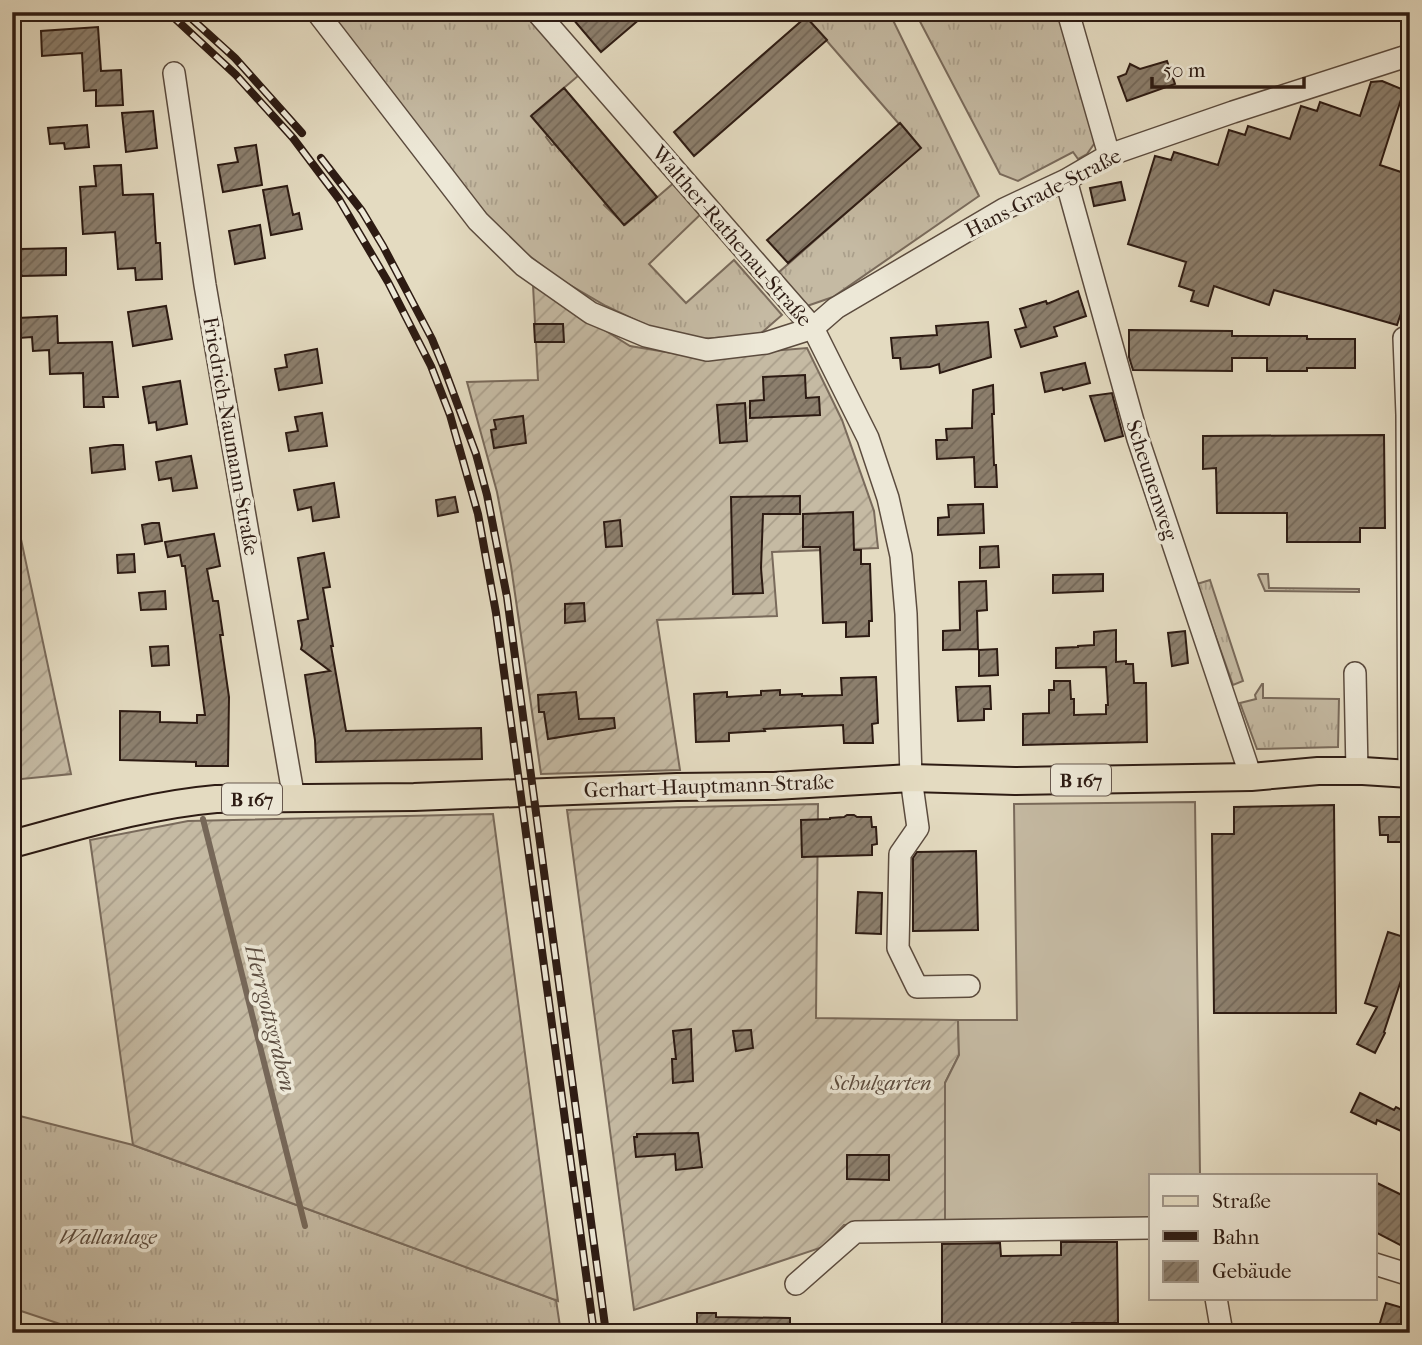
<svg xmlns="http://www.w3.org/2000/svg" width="1422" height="1345" font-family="'IM FELL French Canon',serif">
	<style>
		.grass { fill: url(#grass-tufts); stroke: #796a5b; stroke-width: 2 }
		.garden { fill: url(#garden-furrows); stroke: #796a5b; stroke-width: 2 }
		.pitch { fill: #c5baa3; stroke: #796a5b; stroke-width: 2 }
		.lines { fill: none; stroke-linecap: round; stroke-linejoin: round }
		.stream { stroke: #766758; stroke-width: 6 }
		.building { fill: url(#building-hatch); stroke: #2d1b13; stroke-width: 2 }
		.minor-casing { stroke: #5b4b3e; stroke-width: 24 }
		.major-casing { stroke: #2d1b13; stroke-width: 30 }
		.minor { stroke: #ede8d7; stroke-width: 21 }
		.major { stroke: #e4dbc1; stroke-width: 26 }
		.rail-casing { stroke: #2d1b13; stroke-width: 8 }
		.rail { stroke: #ede8d7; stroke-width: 5; stroke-dasharray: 16; stroke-linecap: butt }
		.labels { text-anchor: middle; stroke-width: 7; stroke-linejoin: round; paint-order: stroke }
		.shield { fill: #ede8d7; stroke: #67584e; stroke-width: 2 }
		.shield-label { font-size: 19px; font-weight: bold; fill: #2d1b13 }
		.street-label { font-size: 21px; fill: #2d1b13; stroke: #ede8d7 }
		.park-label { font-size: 21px; font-style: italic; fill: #5b4b3e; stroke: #ede8d7 }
		.water-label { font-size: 23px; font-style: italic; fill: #5d4e41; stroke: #ede8d7 }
	</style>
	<defs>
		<pattern id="grass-tufts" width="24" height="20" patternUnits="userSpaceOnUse" patternTransform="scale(1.75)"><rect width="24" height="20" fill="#c5baa3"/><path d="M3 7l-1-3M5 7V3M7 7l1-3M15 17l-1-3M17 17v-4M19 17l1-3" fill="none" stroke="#aa9f8b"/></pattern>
		<pattern id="garden-furrows" width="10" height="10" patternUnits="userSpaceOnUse" patternTransform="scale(1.75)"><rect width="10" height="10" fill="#c5baa3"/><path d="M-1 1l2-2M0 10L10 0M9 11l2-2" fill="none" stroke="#aa9f8b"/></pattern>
		<pattern id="building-hatch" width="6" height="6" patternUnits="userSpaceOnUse" patternTransform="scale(1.75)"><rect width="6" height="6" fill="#8c7f6d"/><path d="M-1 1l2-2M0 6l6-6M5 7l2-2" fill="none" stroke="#736758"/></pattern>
	</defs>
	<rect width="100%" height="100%" fill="#e4dbc1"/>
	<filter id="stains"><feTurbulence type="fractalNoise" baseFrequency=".00286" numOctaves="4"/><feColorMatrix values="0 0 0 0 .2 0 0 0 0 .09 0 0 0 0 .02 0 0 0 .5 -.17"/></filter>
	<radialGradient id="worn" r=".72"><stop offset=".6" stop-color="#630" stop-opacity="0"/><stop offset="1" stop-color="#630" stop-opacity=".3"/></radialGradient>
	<path class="grass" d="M330,12H525L578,76L532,115L548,135L546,137L552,145L555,144L606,203L604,205L625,225L676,181L703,212L649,264L686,303L734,260L782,315L759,335L700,339L650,327L606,306L558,278L523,251L487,215L457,179Z
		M805,12H889L979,196L833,297L804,307L778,273L920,148L806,17Z
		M915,12H1060L1093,129L1094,144L1087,154L1078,159L1073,152L1018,181L1000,174Z
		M1259,574H1268L1269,588L1359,589V592L1265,591L1258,575Z
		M1210,580L1243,681L1233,685L1197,584Z
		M1262,684H1263V698L1339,699L1338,747L1257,749L1240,703L1256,699L1255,695Z
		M12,1114L133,1145L556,1300L561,1333H87L12,1308Z"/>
	<path class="garden" d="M533,285L630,346L696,357L807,348L842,420L874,511L878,548L772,552L777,616L657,620L680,770L541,774L511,566L497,492L467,382L538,380Z
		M12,497L71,774L12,780Z
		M818,804L816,1018L958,1020L959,1055L945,1083V1220L844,1225L823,1247L634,1310L567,810Z
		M493,814L558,1301L133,1145L90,840L188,821Z"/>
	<path class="pitch" d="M1195,802L1200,1175H1151V1218L945,1220V1083L959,1055L958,1020H1017L1014,804Z"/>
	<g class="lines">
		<path class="stream" d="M203,819L305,1226"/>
	</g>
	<path class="building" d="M567,12H648L601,52Z
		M806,17L827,40L694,156L674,132Z
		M98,27L101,71L121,70L123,105L96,106V90L84,91L82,53L42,56L41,31Z
		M1167,61L1175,84L1127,101L1118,77L1126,74L1130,64L1140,69Z
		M1382,81L1404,90L1380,165L1410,175V286L1397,325L1274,290L1269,305L1214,286L1208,306L1191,301L1194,291L1179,286L1186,262L1128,244L1155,156L1171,160L1174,152L1218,165L1229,130L1245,135L1248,126L1290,139L1301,106L1317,111L1320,102L1360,116L1371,82Z
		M564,88L657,197L624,225L531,116Z
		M153,111L157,148L126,152L122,113Z
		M900,123L921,148L788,263L767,240Z
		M87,125L89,147L65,149L64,143L50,144L48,128Z
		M256,145L262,185L223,192L218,165L238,162L235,148Z
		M121,165L123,195L153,194L156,243H160L162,279L136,280L135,268L118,269L115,232L83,234L80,187L96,186L94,166Z
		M1121,182L1125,200L1094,206L1090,188Z
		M287,186L293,215L299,213L302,229L271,235L263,190Z
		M260,225L265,258L235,264L229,231Z
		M66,248V275L22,276L21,274H12V255H21V249Z
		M1078,291L1086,316L1054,327L1057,336L1021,347L1015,330L1026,327L1020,309L1046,301L1047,304Z
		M166,306L172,339L133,346L128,312Z
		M57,316L58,343L112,342L118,397H103L104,407H84L83,373L50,374L49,350L33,351L32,337L19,338L18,318Z
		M988,322L991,357L940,373L939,364L930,367L901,369L900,358H893L891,338L937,335L936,326Z
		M534,324H563L564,342H535Z
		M1129,330L1232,331V336H1307V339H1355V368H1307V371H1267V358H1232V371L1133,370L1129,357Z
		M317,349L322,383L279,390L275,369L287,367L285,355Z
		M1085,363L1090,383L1063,390L1062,388L1045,392L1041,373Z
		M805,375L806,398L819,397L820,415L750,418V401L764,400L763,377Z
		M180,381L187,424L157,430L156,422L149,423L143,387Z
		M993,385L994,414H992L994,465H996L997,487H975L974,457L937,459L936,440H947L946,429L972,428L973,390Z
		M1112,393L1123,436L1105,441L1090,396Z
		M745,403L747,441L720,443L717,405Z
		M322,413L327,446L289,451L286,433L298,431L295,417Z
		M523,416L526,443L494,448L491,430L496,429L494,420Z
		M1384,435L1385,528H1360V542H1287V513H1217L1216,468L1203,469V436Z
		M114,445H123L125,469L92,473L90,448Z
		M191,456L197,488L173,491L171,478L159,480L156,462Z
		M334,483L339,517L313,521L311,507L298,510L294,490Z
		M800,496V514H763L761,568L763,593L733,594L731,497Z
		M455,497L458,512L438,516L436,500Z
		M983,504L984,533L938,535V518L949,517L948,505Z
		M853,512L854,550H861V564H870L872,621H869V636L846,637V622L823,623L820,547H803V514Z
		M620,520L622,546L606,547L604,522Z
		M152,523H159L162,541L145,544L142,525Z
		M214,534L220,566L207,569L213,601H218L223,635H220L229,697L228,766H196V762L120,760V711L160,712V722L197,723V715H205L185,566H182L180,555L168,557L165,542Z
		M998,546L999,567L980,568V547Z
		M324,553L330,587L323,588L333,646H331L346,731L481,728L482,759L316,762L315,740L305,675L330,671L301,649L302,645L298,621L308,619L298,558Z
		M134,554L135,572L118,573L117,555Z
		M1103,574V591L1053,593V575Z
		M986,581L987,610L977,611L978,649L943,650V631L960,630L959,582Z
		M165,591L166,609L141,610L139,593Z
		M584,603L585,621L565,623V604Z
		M1116,630V662L1126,661V664H1133L1134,683H1146L1147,742L1023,745V714L1049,713V690H1054V681H1070L1071,699H1074V715L1106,714V705H1108L1106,667L1056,668V648L1078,647V646L1094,645V632Z
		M1185,631L1188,663L1172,666L1168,633Z
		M168,646L169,665L152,666L150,647Z
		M997,649L998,675L979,676V650Z
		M876,677L878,723L872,724L873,743H844L843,725L764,729L765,731L729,733V741L696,742L694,694L727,692V697L761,695V691L780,690V695L802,694V696L842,695L841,678Z
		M990,686L991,709H984V720L958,721L956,687Z
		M576,692L579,719L614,718L615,728L548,739L544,712H539L538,695Z
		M1334,805L1336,1013H1214L1212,834H1234V807Z
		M847,815H854L857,817H871L872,827H876L877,844L872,845V855L802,857L801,820L830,819V818L844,817Z
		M1379,817H1410V842H1388V835H1380Z
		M976,851L978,930L913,931V858L917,852Z
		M858,892L882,893L881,934L856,933Z
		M1388,932L1410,939V953L1384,1032L1385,1033L1375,1053L1357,1044L1377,1007L1365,1003Z
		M691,1029L693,1081L673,1083L672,1059H676L673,1031Z
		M751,1030L753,1048L736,1051L733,1031Z
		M1360,1093L1394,1110L1396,1107L1410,1114V1135L1377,1120L1376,1124L1351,1112Z
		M698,1133L702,1167L676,1170L675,1154L636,1157L634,1137H637V1134Z
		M847,1155H889V1180L847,1179Z
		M1375,1182L1410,1199V1231L1402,1246L1375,1232Z
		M1061,1242H1117L1118,1323H1072V1333H988V1324H942V1244L1000,1243L1001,1256L1061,1255Z
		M1386,1303L1410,1310V1333H1377Z
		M697,1313H716V1317L790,1318V1333H697Z"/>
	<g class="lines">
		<g class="minor-casing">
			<path id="minor" d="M317,12L478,221L524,266L591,313L646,336L707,350L766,343L813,328L836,308L1004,209L1066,180L1109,155L1233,112L1410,55
				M537,12L813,328L868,438L888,498L901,556L906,614L911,778L918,828L900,854L898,948L917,987L969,986
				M1068,12L1109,155
				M174,73L205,285L294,799
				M1066,180L1138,439L1251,777
				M1404,338L1407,415L1409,774
				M1355,673L1357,771
				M1375,1264L1410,1275
				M796,1284L855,1232L1151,1228
				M1216,1298L1222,1333"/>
		</g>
		<g class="major-casing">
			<path id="major" d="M12,844C79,826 146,805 216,799L414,797L677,787L774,786L911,778L1015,781L1251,777L1318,771H1363L1410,774"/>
		</g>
		<use href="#minor" class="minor"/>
		<use href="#major" class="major"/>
		<g class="rail-casing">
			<path id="rail" d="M168,12L236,75L293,138L339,199L388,282L431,366L450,415L478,514L496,613L594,1333
				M193,20L235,58L302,133
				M321,158L362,211L383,246L432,339L444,368L476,454L487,495L507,597L606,1333"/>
		</g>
		<use href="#rail" class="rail"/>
	</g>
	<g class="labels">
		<g class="shield">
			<rect x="1051" y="764.5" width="60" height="31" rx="5"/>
			<rect x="222" y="783.5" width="60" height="31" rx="5"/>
		</g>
		<g class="shield-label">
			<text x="1081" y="787">B 167</text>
			<text x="252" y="806">B 167</text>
		</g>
		<g class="street-label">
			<text transform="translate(1043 193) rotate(-27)" y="7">Hans-Grade-Straße</text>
			<text transform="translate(732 236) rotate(49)" y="7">Walther-Rathenau-Straße</text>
			<text transform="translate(231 436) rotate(80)" y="7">Friedrich-Naumann-Straße</text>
			<text transform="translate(1152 480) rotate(72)" y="7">Scheunenweg</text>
			<text transform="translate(709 786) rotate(-2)" y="7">Gerhart-Hauptmann-Straße</text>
		</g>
		<g class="park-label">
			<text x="881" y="1090">Schulgarten</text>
			<text x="108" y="1244">Wallanlage</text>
		</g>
		<g class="water-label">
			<text transform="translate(271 1018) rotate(76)" y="8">Herrgottsgraben</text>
		</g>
	</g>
	<rect width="1422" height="1345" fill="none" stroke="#e4dbc1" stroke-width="42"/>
	<rect x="14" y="14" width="1394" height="1317" fill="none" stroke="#2d1b13" stroke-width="3.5"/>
	<rect x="21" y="21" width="1380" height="1303" fill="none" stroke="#2d1b13" stroke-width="2"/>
	<rect x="1149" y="1174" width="228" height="126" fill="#ede8d7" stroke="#a09689" stroke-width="2"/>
	<rect x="1163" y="1196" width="35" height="10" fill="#e4dbc1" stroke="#a09689" stroke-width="2"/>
	<text x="1212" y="1208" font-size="21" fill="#2d1b13">Straße</text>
	<rect x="1163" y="1231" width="35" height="10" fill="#2d1b13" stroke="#a09689" stroke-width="2"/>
	<text x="1212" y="1244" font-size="21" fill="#2d1b13">Bahn</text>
	<rect x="1163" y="1261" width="35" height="21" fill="url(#building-hatch)" stroke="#a09689" stroke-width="2"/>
	<text x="1212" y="1278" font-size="21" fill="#2d1b13">Gebäude</text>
	<path d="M1152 77v10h152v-10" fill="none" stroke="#2d1b13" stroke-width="3.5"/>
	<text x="1163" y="77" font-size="21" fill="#2d1b13" stroke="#ede8d7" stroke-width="5" paint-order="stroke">50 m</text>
	<rect width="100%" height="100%" filter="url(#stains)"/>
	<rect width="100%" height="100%" fill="url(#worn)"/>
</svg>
